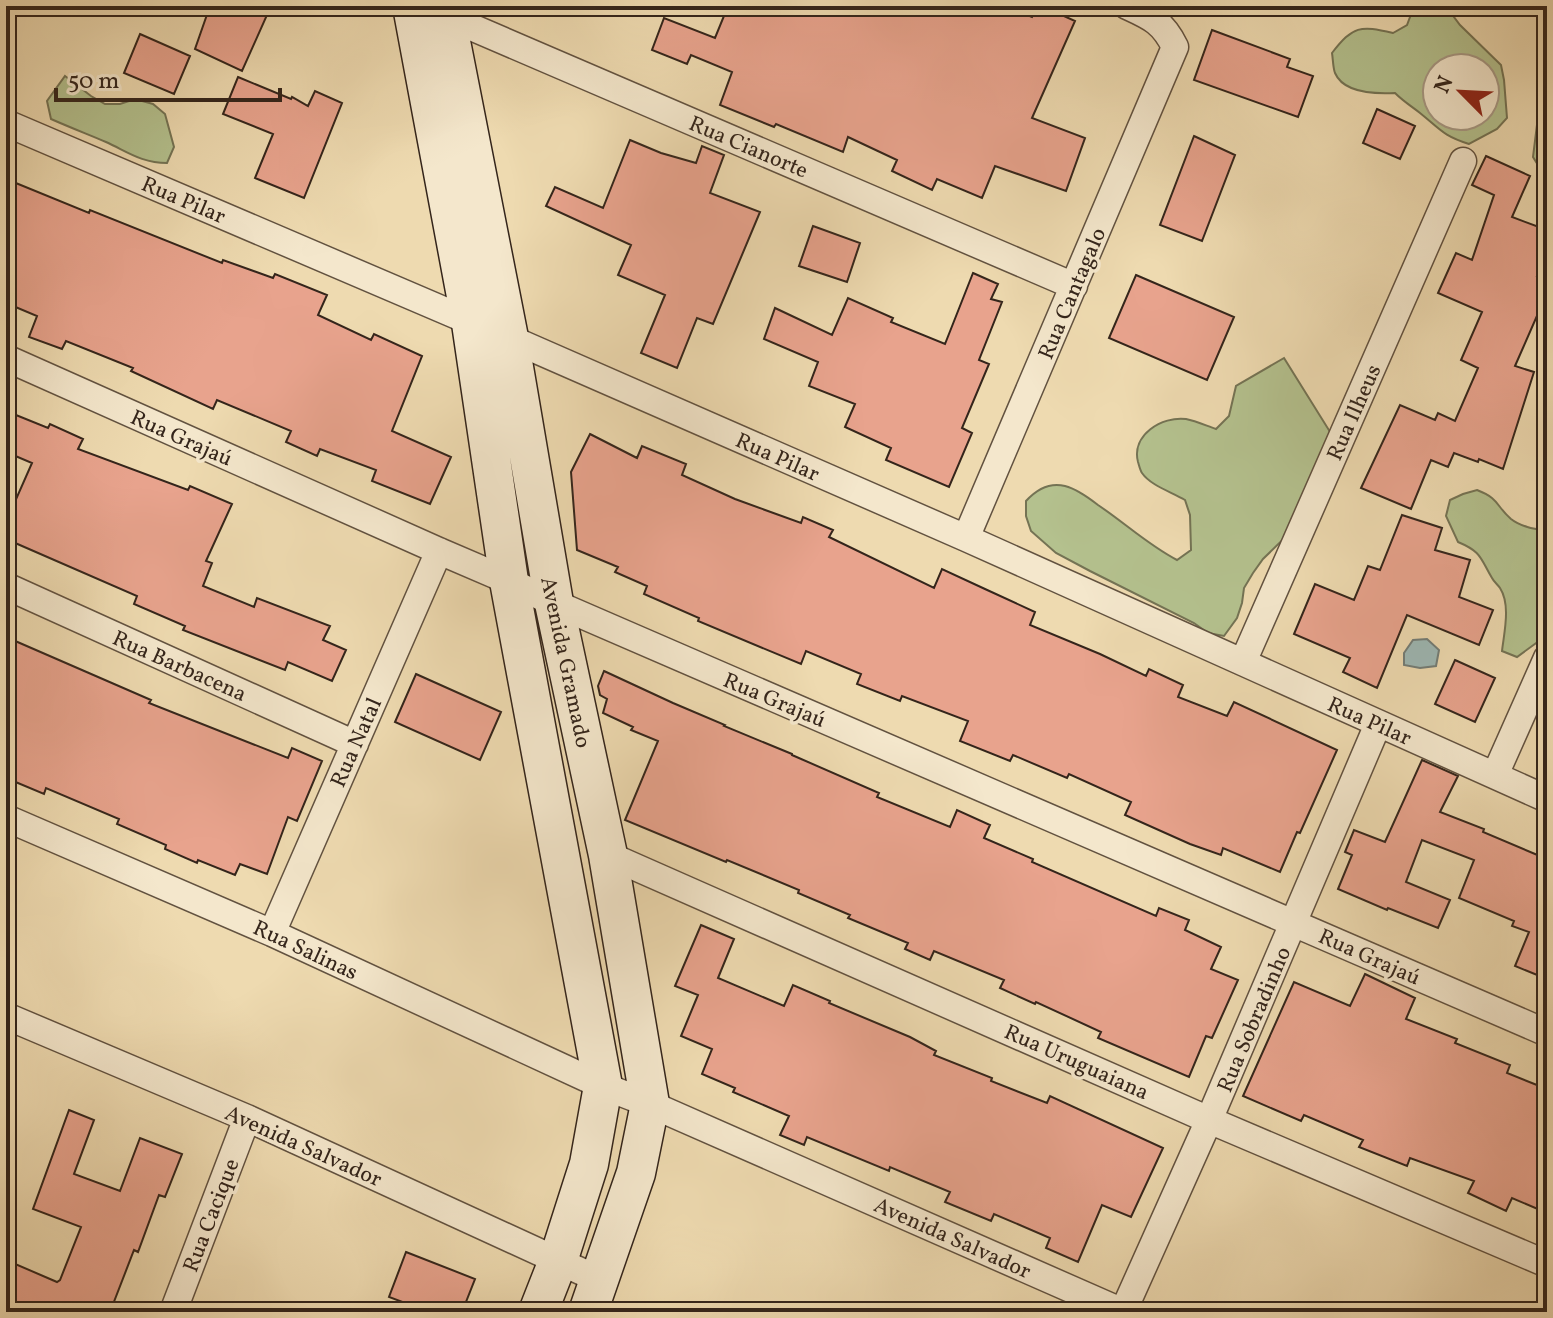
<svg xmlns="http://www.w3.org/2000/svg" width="1553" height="1318" font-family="Vollkorn,serif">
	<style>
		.green { fill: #b4c18e; stroke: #747354; stroke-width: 2; fill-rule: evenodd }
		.water { fill: #9db8b5; stroke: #737d77; stroke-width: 2 }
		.building { fill: #e8a38d; stroke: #34251b; stroke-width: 2 }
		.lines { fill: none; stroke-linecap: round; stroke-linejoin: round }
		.street-casing { stroke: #625240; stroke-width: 29 }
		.secondary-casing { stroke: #34251b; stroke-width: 41 }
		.street { stroke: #f4e7cc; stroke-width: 26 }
		.secondary { stroke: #f4e7cc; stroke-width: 38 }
		.labels { text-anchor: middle; stroke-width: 7; stroke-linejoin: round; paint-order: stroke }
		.street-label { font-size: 22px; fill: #34251b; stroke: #f4e7cc }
	</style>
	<rect width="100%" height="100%" fill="#eedab0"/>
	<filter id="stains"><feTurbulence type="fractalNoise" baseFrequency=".0025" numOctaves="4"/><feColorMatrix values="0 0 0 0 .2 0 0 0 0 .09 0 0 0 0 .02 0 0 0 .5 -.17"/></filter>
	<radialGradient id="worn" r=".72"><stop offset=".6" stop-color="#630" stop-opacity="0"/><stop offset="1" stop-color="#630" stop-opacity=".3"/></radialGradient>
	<path class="green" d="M1412,6H1449L1451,13L1460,25L1501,65L1504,80L1507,118L1497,129L1469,144C1443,136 1440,129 1420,113C1411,106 1403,101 1395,93C1376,94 1344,94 1335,73C1333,68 1333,59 1332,53C1353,26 1360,25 1393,33L1407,25L1413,9ZM1485,68V116H1437V68Z
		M1547,44V170H1541L1533,157Z
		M65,76L91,96L105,104H120L135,99L153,104L165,114L174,147L167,163C142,163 128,152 106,142C87,134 69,127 51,119L47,101Z
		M1284,358L1332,435L1300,523L1263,559L1253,573L1244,588L1242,603L1237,618L1224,636L1208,633L1194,623L1090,571L1056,553L1031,531L1026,516V501C1036,490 1049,482 1065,486C1077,489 1089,498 1098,505C1125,523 1148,545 1177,560L1191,550L1190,515L1185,500C1172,492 1151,486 1142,473C1140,470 1139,465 1138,462C1131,435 1162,416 1186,419C1196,421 1207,426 1216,429L1229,416L1236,386Z
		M1477,490C1500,499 1495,505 1511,519C1521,527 1535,529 1547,531V629L1543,638L1517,657L1502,651C1504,633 1511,605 1500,588C1498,585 1494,582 1492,578C1480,558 1482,552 1458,542L1446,516L1450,500L1463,494Z"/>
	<path class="water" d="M1427,639L1439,650L1436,666L1420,668L1404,665V653L1413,640Z"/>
	<path class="building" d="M210,6H271L242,71L195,49Z
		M728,6H1004L1032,17L1037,6H1042L1075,21L1032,118L1085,138L1066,191L995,166L982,198L937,179L932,190L892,171L897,160L848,137L843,152L776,124L774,127L720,105L732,72L691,55L687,64L652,50L664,18L715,38Z
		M1212,30L1290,59L1287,67L1313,76L1298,117L1194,80Z
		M140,34L190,56L174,94L124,73Z
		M238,77L291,99L292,97L308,106L315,91L342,103L304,198L255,178L273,134L223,114Z
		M1377,109L1415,126L1400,159L1363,143Z
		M1194,136L1235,155L1202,241L1160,225Z
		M630,140L661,153L696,163L702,146L724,155L710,193L760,212L713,324L697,318L677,368L641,353L665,295L618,275L631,245L546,206L555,187L603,208Z
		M1486,156L1530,176L1512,217L1547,230V257L1537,276L1547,281V293L1515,366L1534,372L1503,469L1479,459L1478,462L1454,453L1448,467L1431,460L1411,509L1361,488L1400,405L1435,420L1438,413L1455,421L1478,368L1461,360L1482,312L1438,293L1456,253L1472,260L1494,195L1472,185Z
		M6,179L89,213L90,210L222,263L223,260L273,278L275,274L327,295L318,315L371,340L374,334L422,356L392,431L451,457L430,504L372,481L376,470L320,449L317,456L286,442L291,431L217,400L213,409L131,371L133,368L66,341L62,349L29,337L37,316L6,303Z
		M813,226L860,243L847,282L799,266Z
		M973,273L998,284L991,299L1002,302L979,360L989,364L962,428L972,433L949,487L886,460L891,448L845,427L855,404L809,386L818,362L764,339L775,308L832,335L848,298L893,318L891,322L945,344Z
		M1136,275L1234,317L1207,380L1109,338Z
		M6,411L48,428L50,424L83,439L78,449L188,490L190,486L232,504L206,561L212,563L203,586L254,607L257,598L330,626L323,640L346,650L332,681L288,662L285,670L183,630L185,626L134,604L137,596L6,539V522L32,463L6,452Z
		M590,434L637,458L642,446L686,464L682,475L735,499L801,523L803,517L833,530L829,537L934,588L942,569L985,589L1035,612L1030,625L1100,654L1146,676L1149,669L1183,685L1178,697L1227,716L1234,702L1337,750L1300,833L1297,832L1280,872L1223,848L1221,855L1190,844L1125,815L1131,802L1069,774L1067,778L1013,755L1010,761L960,741L968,721L902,696L900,701L857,684L861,674L806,651L801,664L698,621L699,618L644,594L647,586L615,572L618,567L577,550L571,472Z
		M1402,515L1442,528L1435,550L1470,560L1459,597L1493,610L1479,645L1407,615L1377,688L1343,672L1350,658L1294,634L1315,584L1354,600L1368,566L1380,570Z
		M6,637L151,700L149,703L288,758L292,748L322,761L297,821L288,817L267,874L240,864L235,875L198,860L197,863L165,849L166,845L117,824L119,819L46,788L44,794L6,778Z
		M1455,660L1495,678L1475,722L1435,704Z
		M604,671L673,703L725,725L724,726L792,754V755L879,793L877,797L950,827L957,810L990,825L984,838L1033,859L1032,862L1156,916L1159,908L1189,920L1185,930L1221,947L1211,969L1238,980L1212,1038L1206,1036L1189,1077L1098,1038L1101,1032L1036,1002L1035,1004L1000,988L1004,980L934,951L930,960L905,949L908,943L848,918L850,915L798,893L799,890L727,860L726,862L625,820L658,741L631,730L633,727L603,713L607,699L600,695L598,686Z
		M416,674L501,712L480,760L395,722Z
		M1422,760L1458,776L1440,812L1484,829L1483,832L1547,859V979L1515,966L1529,932L1512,926L1514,921L1459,898L1474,860L1422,840L1406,882L1450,900L1438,928L1388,908L1387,910L1338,889L1352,855L1345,852L1354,830L1385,842Z
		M701,925L734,939L718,978L784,1006L793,985L830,1001L829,1003L910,1037L936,1051L934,1055L992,1078L991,1081L1047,1103L1050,1096L1163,1148L1131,1217L1102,1205L1078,1262L1046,1248L1050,1238L994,1214L991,1221L945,1202L950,1192L890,1167L889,1171L807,1137L804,1145L780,1135L789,1116L733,1092L735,1088L702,1074L712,1049L681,1036L698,995L675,986Z
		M1365,974L1415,998L1406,1019L1457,1039L1455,1043L1510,1065L1507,1073L1547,1089V1213L1512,1198L1506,1211L1468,1193L1474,1181L1410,1158L1407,1166L1359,1147L1363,1140L1304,1115L1301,1121L1243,1096L1294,982L1350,1006Z
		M69,1110L94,1120L74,1174L120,1191L140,1138L182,1154L165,1197L159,1195L138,1252L134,1250L110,1312H6V1260L57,1282L60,1280L81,1227L33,1209Z
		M406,1252L475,1279L462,1312H429L389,1297Z"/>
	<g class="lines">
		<g class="street-casing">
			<path id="street" d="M434,11L1074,286
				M6,123L509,338L966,538L1547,799
				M6,358L439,551L509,581L554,603L1547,1033
				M966,538L1175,47C1163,22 1151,17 1127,6
				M6,586L355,744
				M1243,662L1463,161
				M1495,775L1547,658
				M6,818L272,933L603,1086L650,1104L1123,1312
				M608,855L1209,1120L1547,1264
				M272,933L439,551
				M6,1016L247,1118L600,1280
				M173,1312L247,1118
				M1123,1312L1209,1120L1378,724"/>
		</g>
		<g class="secondary-casing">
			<path id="secondary" d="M412,6L471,323L509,581L603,1086L589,1164L558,1261L538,1312
				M444,6L509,338L554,603L608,855L650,1104L636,1173L588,1312"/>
		</g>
		<use href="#street" class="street"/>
		<use href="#secondary" class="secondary"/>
	</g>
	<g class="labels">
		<g class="street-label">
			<text transform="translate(749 146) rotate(23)" y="8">Rua Cianorte</text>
			<text transform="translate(184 199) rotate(23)" y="8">Rua Pilar</text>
			<text transform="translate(1071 293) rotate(-67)" y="8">Rua Cantagalo</text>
			<text transform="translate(1353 412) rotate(-66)" y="8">Rua Ilheus</text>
			<text transform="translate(182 437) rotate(24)" y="8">Rua Grajaú</text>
			<text transform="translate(778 456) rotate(24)" y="8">Rua Pilar</text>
			<text transform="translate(567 662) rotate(78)" y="8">Avenida Gramado</text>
			<text transform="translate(180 665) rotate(24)" y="8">Rua Barbacena</text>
			<text transform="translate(775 699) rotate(23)" y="8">Rua Grajaú</text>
			<text transform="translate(1370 720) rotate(24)" y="8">Rua Pilar</text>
			<text transform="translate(355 742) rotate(-66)" y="8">Rua Natal</text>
			<text transform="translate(306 949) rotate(25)" y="8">Rua Salinas</text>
			<text transform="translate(1370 956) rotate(24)" y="8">Rua Grajaú</text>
			<text transform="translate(1253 1019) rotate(-67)" y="8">Rua Sobradinho</text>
			<text transform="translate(1077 1061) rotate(24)" y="8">Rua Uruguaiana</text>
			<text transform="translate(304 1145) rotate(24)" y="8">Avenida Salvador</text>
			<text transform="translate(210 1215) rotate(-69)" y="8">Rua Cacique</text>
			<text transform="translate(953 1237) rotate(24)" y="8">Avenida Salvador</text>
		</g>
	</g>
	<rect width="1553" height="1318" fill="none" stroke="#eedab0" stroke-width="32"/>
	<rect x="8" y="8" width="1537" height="1302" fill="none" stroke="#34251b" stroke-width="4"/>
	<rect x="16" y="16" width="1521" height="1286" fill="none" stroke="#34251b" stroke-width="2"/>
	<g transform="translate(1461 92) rotate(294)"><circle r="38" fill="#f4e7cc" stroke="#a79985" stroke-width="2"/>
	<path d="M0-6L14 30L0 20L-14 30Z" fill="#8f2418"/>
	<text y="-12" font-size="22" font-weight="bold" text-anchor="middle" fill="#34251b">N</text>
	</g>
	<path d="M56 88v12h224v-12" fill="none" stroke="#34251b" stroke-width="4"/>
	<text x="68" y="88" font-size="24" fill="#34251b" stroke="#f4e7cc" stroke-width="6" paint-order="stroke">50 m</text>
	<rect width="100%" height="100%" filter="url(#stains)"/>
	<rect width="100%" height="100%" fill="url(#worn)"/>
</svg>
